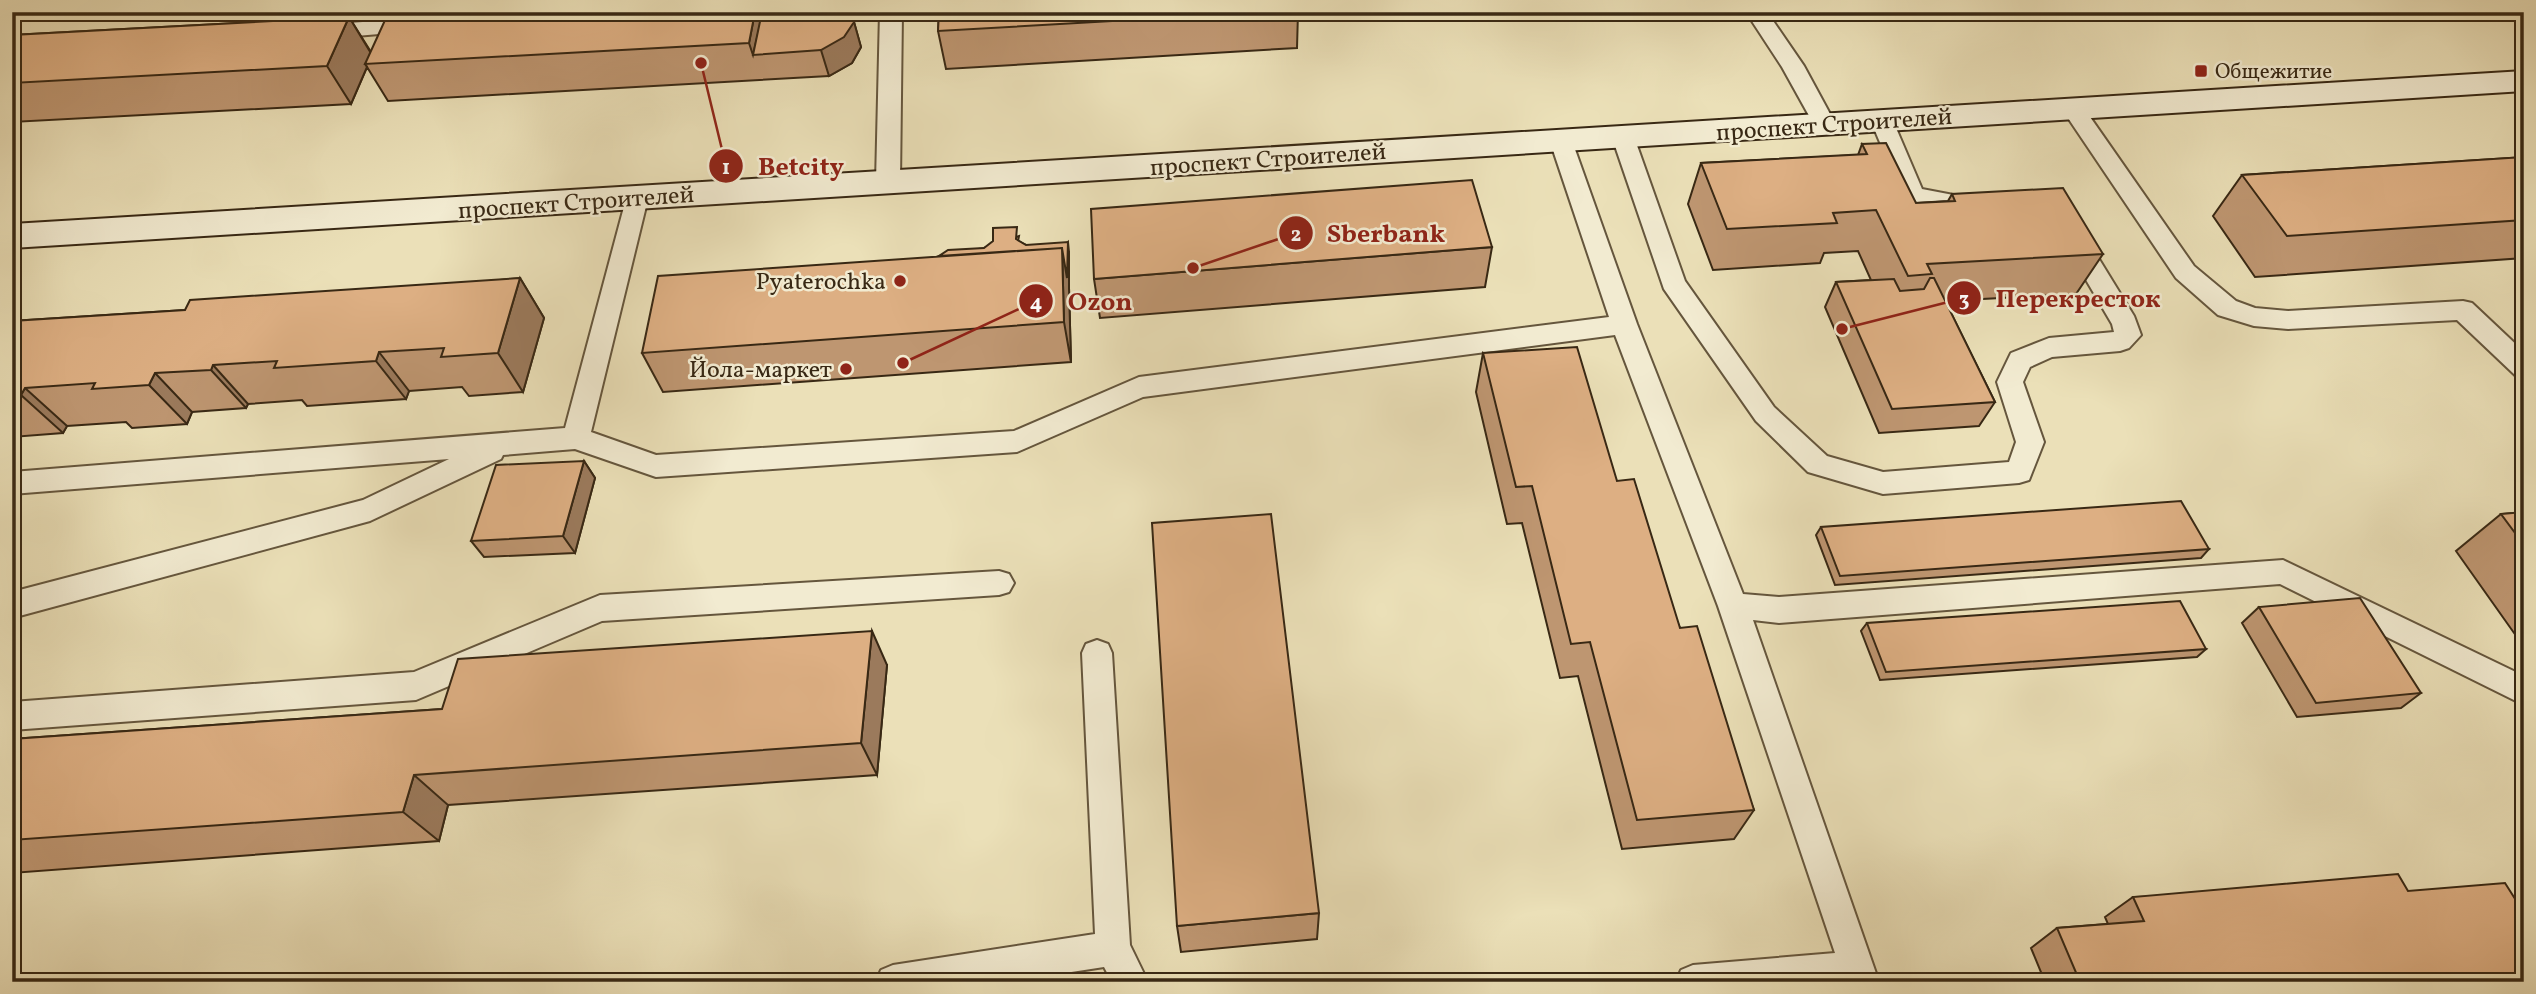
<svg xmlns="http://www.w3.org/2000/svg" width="2536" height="994" font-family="Vollkorn,serif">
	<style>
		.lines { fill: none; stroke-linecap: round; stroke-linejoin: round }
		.lane-casing { stroke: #65563d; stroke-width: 4 }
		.secondary-casing { stroke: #382814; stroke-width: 4 }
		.lane { fill: #f2ebd1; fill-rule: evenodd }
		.secondary { fill: #f2ebd1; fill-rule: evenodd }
		.wall { fill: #be9671; stroke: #382814; stroke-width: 2 }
		.shaded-wall { fill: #9b7a5c; stroke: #382814; stroke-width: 2 }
		.building { fill: #ddaf83; stroke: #382814; stroke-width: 2 }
		.poi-dot { fill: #8f2418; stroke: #f2ebd1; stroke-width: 2.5 }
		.labels { text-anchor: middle; stroke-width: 5; stroke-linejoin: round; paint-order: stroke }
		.far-poi-label { font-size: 21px; fill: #382814; stroke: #f2ebd1; text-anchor: start }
		.street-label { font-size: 24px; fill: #382814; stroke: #f2ebd1 }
		.poi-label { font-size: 24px; fill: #382814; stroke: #f2ebd1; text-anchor: end }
		.leader { fill: none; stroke: #8f2418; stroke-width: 2.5 }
		.callout-dot { fill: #8f2418; stroke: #f2ebd1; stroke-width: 2.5 }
		.mark-label { font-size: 21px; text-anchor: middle; font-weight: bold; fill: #fff }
		.callout-label { font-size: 26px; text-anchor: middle; font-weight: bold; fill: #8f2418; stroke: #f2ebd1; stroke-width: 5; stroke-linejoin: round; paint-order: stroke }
	</style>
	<rect width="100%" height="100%" fill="#ebe0b8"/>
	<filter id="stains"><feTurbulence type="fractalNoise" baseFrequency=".00286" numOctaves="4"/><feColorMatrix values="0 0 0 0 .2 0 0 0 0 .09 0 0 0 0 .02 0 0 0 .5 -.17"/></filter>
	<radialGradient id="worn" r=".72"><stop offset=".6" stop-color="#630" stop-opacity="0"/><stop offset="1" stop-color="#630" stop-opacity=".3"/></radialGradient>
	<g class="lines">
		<g class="lane-casing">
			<path id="lane" d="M12,12H24L19,19L12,20Z
				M880,12H902L900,182L896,188L888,190L880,188L876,182Z
				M1746,12H1767L1804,66L1836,125L1833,130L1825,132L1817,130L1782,67Z
				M419,18L427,20L430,25L427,30L320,39L312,37L309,32L312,27L320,25Z
				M2073,102L2081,104L2194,266L2236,301L2255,308L2288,311L2463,301L2472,303L2524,352V378L2515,375L2457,320L2288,329L2254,326L2218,315L2176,278L2062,109L2065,104Z
				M1882,114L1890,116L1893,121L1922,189L1990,202L1994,208L1990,214L1982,216L1905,202L1871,121L1874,116Z
				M1623,129L1631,132L1634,137L1685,281L1774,407L1827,456L1883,472L2009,462L2016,442L1997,382L2011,353L2049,338L2114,332L2112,324L2062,239L2065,233L2074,230L2083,233L2134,316L2141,335L2129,348L2120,351L2052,357L2030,367L2023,382L2044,442L2029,480L2019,483L1883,494L1808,472L1756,421L1664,289L1612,137L1615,132Z
				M1561,133L1569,136L1572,141L1637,324L1743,594L1779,597L2283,560L2524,676V705L2280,584L1779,623L1753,620L1879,982H1676L1681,970L1693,965L1835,953L1718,606L1615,335L1143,397L1017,452L656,477L575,449L503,455L501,459L370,521L12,618V592L363,500L449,459L12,494V472L565,428L628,192L636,190L644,192L648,198L591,432L656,455L1014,431L1139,377L1609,317L1550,141L1553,136Z
				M999,571L1009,574L1014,583L1009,592L999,595L602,621L416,700L12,730V702L414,672L600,595Z
				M1097,640L1108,644L1112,653L1130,945L1148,982H1112L1104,967L1007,982H876L881,970L893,965L1095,934L1082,653L1086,644Z"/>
		</g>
		<g class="secondary-casing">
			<path id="secondary" d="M2524,71V91L12,248V224Z"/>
		</g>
		<use href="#lane" class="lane"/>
		<use href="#secondary" class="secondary"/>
	</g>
	<path class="wall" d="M939,12H1298L1297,48L946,69L938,31Z
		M1819,12H1918L1822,17Z
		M349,17L371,52L854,22L861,47L852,63L829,76L388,101L367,67L351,104L12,122V35Z
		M1862,144L1916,203L1948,201L1952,194L2103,254L2076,294L1945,301L1995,402L1979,426L1879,433L1825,307L1836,282L1871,280L1858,251L1824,253L1820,263L1713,270L1688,204L1701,163L1858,155Z
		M2524,157V258L2255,277L2213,216L2242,175Z
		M1019,236L1018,241L1026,245L1069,252V288L1071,362L663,392L642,353L939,256L984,248Z
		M1492,247L1485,287L1100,318L1094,279Z
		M520,278L544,318L523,392L469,396L462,387L409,391L406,399L307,406L302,400L248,404L246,408L192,412L187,424L132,428L126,422L67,426L63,433L12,437V321L185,310Z
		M1483,353L1617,481L1680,628L1754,810L1734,839L1622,849L1578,676L1560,678L1522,523L1507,524L1476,392Z
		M584,461L595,478L575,553L484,557L471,541Z
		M2524,512V639L2519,640L2456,551L2501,514Z
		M1821,527L2209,549L2201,558L1835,585L1816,535Z
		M2259,607L2421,693L2401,708L2297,717L2242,623Z
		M1867,623L2206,649L2197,657L1880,680L1861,631Z
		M887,665L877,775L448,805L439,841L12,873V739L442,709Z
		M2408,891L2524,982H2045L2031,948L2057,928L2108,924L2105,917L2133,897Z
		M1319,913L1317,939L1181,952L1177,926Z"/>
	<path class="shaded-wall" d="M755,12H763L753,55L749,43Z
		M349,17L372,55L365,64L367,67L351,104L327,66Z
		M854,22L861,47L852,63L829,76L821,50Z
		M1068,242L1069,252V288L1071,362L1064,322L1062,248Z
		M520,278L544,318L523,392L498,353Z
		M379,352L409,391L406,399L376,361Z
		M213,365L248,404L246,408L211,370Z
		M155,373L192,412L187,424L149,385Z
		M25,388L67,426L63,433L21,395Z
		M584,461L595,478L575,553L563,536Z
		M872,631L887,665L877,775L861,743Z
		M414,775L448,805L439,841L403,812Z"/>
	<path class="building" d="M492,12H755L749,43L365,64L386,18Z
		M762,12H846L854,22L844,37L821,50L753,55Z
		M939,12H1270L938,31Z
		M349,17L327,66L12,83V35Z
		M1886,143L1916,203L1955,201L1952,194L2063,188L2103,254L1927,264L1932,274L1908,276L1876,210L1833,213L1837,223L1727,229L1701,163L1867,154L1862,144Z
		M2524,157V220L2287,236L2242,175Z
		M1472,180L1492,247L1094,279L1091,209Z
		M1017,227L1016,239L1026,245L1068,242L1067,278L1062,248L939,256L948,250L984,248L993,241V228Z
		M1062,248L1064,322L642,353L658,276Z
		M520,278L498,353L441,357L444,348L379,352L376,361L274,368L277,361L213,365L211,370L155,373L149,385L92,389L95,383L25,388L21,395L12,396V321L185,310L190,300Z
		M1930,278H1934L1995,402L1892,409L1836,282L1894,279L1900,291L1924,289Z
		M1577,347L1617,481L1634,479L1680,628L1697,626L1754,810L1637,820L1590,642L1571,644L1532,486L1516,487L1483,353Z
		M584,461L563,536L471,541L496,465Z
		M2181,501L2209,549L1840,576L1821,527Z
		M2524,512V545L2501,514Z
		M1271,514L1319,913L1177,926L1152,523Z
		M2360,598L2421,693L2316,703L2259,607Z
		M2180,601L2206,649L1886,672L1867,623Z
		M872,631L861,743L414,775L403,812L12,840V739L442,709L458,659Z
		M2398,874L2408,891L2505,883L2524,913V982H2080L2057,928L2144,921L2133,897Z"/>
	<g class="poi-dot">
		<rect x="2194" y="64" width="14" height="14" rx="3.5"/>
		<circle cx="900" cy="281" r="7"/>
		<circle cx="846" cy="369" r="7"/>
	</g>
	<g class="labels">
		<g class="far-poi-label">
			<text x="2215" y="78">Общежитие</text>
		</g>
		<g class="street-label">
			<text transform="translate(1834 124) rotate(-4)" y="8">проспект Строителей</text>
			<text transform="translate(1268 159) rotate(-4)" y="8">проспект Строителей</text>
			<text transform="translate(576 202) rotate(-4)" y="8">проспект Строителей</text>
		</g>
		<g class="poi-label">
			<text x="886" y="289">Pyaterochka</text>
			<text x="832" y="377">Йола-маркет</text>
		</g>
	</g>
	<path class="leader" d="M701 63L726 166M1193 268L1296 233M1842 329L1964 298M903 363L1036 301"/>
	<g class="callout-dot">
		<circle cx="701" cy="63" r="7"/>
		<circle cx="1193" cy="268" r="7"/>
		<circle cx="1842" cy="329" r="7"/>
		<circle cx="903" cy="363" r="7"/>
		<circle cx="726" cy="166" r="18"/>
		<circle cx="1296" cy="233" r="18"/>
		<circle cx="1964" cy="298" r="18"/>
		<circle cx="1036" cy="301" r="18"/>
	</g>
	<g class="mark-label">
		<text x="726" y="174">1</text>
		<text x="1296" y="241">2</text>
		<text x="1964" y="306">3</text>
		<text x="1036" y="309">4</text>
	</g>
	<g class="callout-label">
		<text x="801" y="175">Betcity</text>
		<text x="1386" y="242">Sberbank</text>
		<text x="2078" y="307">Перекресток</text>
		<text x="1100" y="310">Ozon</text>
	</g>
	<rect width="2536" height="994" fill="none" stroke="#ebe0b8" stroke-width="42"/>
	<rect x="14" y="14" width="2508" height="966" fill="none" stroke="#382814" stroke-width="3.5"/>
	<rect x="21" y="21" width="2494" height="952" fill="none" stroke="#382814" stroke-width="2"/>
	<rect width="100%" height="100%" filter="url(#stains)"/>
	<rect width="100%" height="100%" fill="url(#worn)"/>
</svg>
